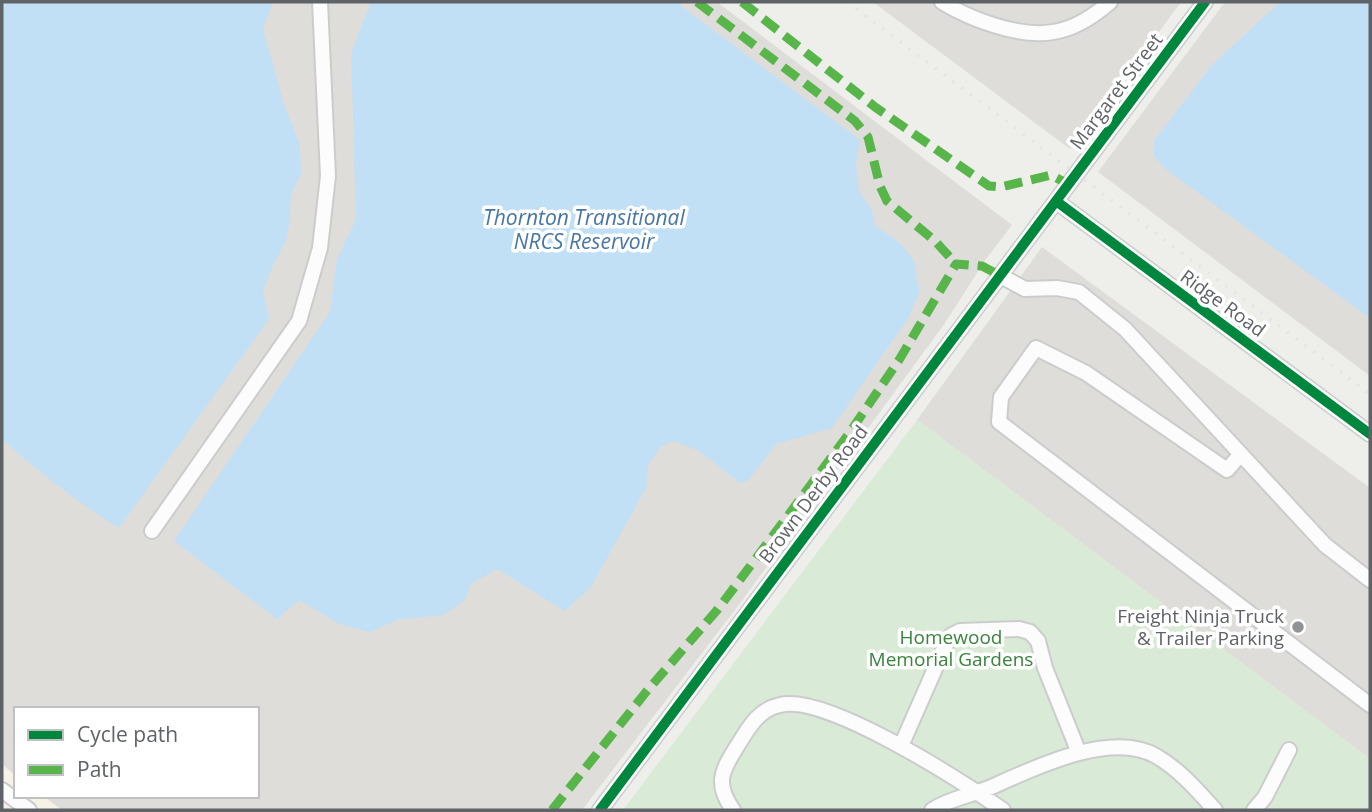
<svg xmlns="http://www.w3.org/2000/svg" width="1372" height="812" font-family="'Open Sans',sans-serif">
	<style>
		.commercial { fill: #f6f2e5 }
		.industrial { fill: #deddda }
		.green { fill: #d9ead6 }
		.water { fill: #c1e0f6 }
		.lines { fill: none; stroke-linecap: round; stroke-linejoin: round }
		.minor-casing { stroke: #cbcccc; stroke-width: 18 }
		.minor { stroke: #fcfcfc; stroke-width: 14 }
		.rail { stroke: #e4e4e3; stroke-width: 3.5; stroke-dasharray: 2 9; stroke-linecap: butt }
		.quiet { stroke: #58b549; stroke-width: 9; stroke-dasharray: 18 9; stroke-linecap: butt }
		.cycleway-casing { stroke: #fff; stroke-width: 15 }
		.cycleway { stroke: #00873e; stroke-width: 10 }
		.poi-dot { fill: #919495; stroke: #fff; stroke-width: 2.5 }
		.labels { text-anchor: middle; stroke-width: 7; stroke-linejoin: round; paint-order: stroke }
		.street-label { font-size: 19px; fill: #5f6367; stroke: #fff }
		.poi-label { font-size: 19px; fill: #5f6367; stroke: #fff; text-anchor: end }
		.park-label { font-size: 19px; fill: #3a843d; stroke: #fff }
		.water-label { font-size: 21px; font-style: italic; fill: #4776a5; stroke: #fff }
	</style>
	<rect width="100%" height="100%" fill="#eeeeea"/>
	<path class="commercial" d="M2,764L16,776V796H43L62,810H2Z"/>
	<path class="industrial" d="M2,2H717L1012,225L986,259L945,323L741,602L582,810H62L43,796H257V709H16V776L2,764Z
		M873,2H1181L1092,123L1070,149Z
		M1225,2H1370V376L1098,172Z
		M1042,247L1370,488V759L917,420Z"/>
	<path class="green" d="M917,420L1370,759V810H623Z"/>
	<path class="water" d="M2,2H273L263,29L284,104L300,145L301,174L291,194L290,219L286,241L273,265L263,291L269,319L119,528C77,502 39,472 2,439Z
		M371,2H676L860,140L856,164L859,191L872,210L875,226C890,236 906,245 914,262C918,272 914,277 920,290L909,317L832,428L776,444L748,481L740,483L699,451L674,441L660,447L648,466L646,488L591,587L565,611L497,569L471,584L465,600L443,615L397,620L370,632L339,624L299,600L277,619L174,541L330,312L337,259L356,219L351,53Z
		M1280,2H1370V318L1164,168L1154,156V141L1211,66Z"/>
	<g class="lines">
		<g class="minor-casing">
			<path id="minor" d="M942,2C970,19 1019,38 1053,32C1074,29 1094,16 1110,2
				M1056,201L1370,434
				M999,275L1025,289L1057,288L1079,292L1125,329L1325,545L1370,580
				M1240,455L1227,470L1086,373L1036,348L1001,397L999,422L1370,705
				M152,531L299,321L320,248L328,176L320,2
				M901,746L945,646L952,635L960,631L1019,629L1030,632L1038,641L1045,668L1079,753
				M2,790L29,810
				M600,810L1205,2
				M733,810C715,784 721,772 736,748C748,729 757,710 780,705C826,693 963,782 1003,810
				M932,810C952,797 975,795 996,785C1038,766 1112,731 1156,756C1179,769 1198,791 1215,810
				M1254,810L1265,797L1289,750"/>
		</g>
		<use href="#minor" class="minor"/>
		<path class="rail" d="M847,2L1370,394"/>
		<path class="quiet" d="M697,2L855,121L868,137L880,186L887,201L935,241L956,264
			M742,2L875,107L989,186L1001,187L1051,175L1068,184
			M552,810L646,692L718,609L772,537L848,435L899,360L956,264L982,266L999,275"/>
		<g class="cycleway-casing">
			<path id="cycleway" d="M1056,201L1370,434
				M600,810L1205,2"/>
		</g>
		<use href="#cycleway" class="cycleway"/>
	</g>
	<circle class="poi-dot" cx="1298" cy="627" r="7"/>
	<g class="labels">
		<g class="street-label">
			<text transform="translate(1116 91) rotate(-53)" y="7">Margaret Street</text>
			<text transform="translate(1223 303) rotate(36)" y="7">Ridge Road</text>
			<text transform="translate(813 494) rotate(-53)" y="7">Brown Derby Road</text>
		</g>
		<g class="poi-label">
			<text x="1284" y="623">Freight Ninja Truck<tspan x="1284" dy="22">&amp; Trailer Parking</tspan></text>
		</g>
		<g class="park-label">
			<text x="951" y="644">Homewood<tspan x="951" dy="22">Memorial Gardens</tspan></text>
		</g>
		<g class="water-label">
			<text x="584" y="225">Thornton Transitional<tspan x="584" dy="24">NRCS Reservoir</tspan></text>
		</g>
	</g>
	<rect width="1372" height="812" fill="none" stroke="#5f6367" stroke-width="7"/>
	<rect x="14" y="707" width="245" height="91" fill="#ffffff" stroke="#bfc1c2" stroke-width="2"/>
	<rect x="28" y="730" width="35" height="10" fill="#00873e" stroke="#bfc1c2" stroke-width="2"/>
	<text x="77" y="742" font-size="21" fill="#5f6367">Cycle path</text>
	<rect x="28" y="765" width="35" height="10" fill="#58b549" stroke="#bfc1c2" stroke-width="2"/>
	<text x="77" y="777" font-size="21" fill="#5f6367">Path</text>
</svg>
